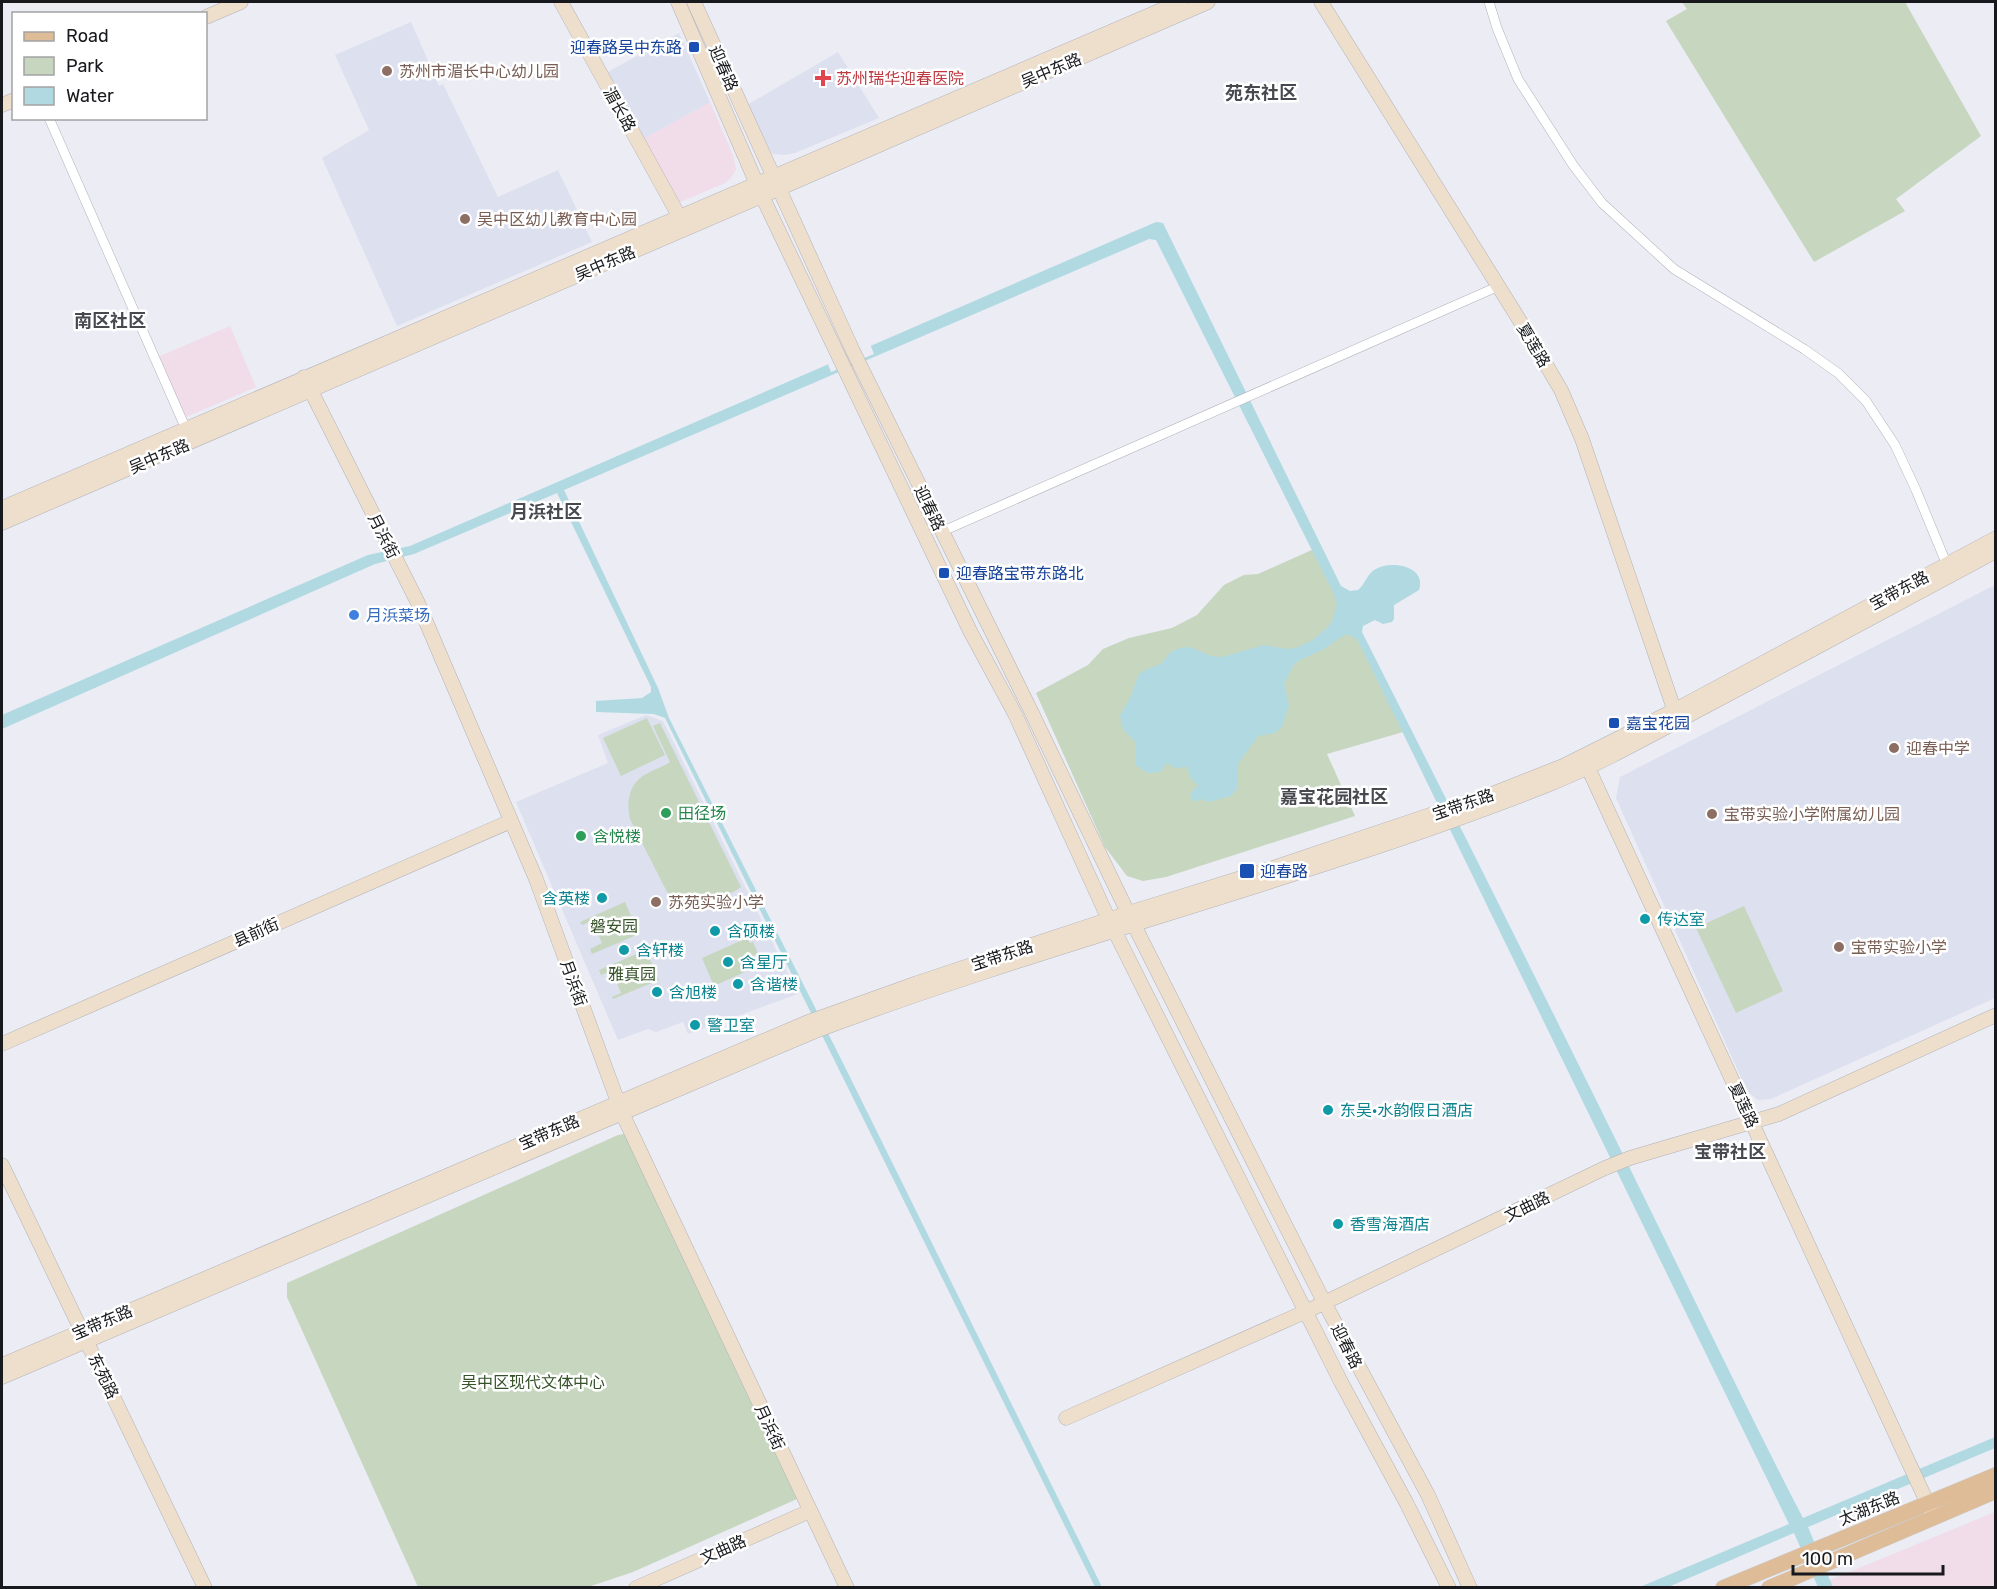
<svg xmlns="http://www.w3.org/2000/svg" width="1997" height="1589" font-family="Rubik,'Noto Sans SC',sans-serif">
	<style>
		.commercial { fill: #f1dcea }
		.built { fill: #dde0ef }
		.green { fill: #c6d6bf }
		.water { fill: #b0d9e2 }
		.pier { fill: #ebecf4 }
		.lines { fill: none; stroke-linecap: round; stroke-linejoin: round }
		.street-casing { stroke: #b1b3ba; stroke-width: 10 }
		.secondary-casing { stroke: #b1b3ba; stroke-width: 15 }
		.primary-casing { stroke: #cccccd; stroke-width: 16 }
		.street { stroke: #fff; stroke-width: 9 }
		.secondary { stroke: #eedecc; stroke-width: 14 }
		.primary { stroke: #debc98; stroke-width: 15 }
		.transit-dot { fill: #1a4fb4; stroke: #fff; stroke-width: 2 }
		.education-dot { fill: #8d6e63; stroke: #fff; stroke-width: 2 }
		.health-dot { fill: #e0444e; stroke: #fff; stroke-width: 2 }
		.shop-dot { fill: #3f7fe0; stroke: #fff; stroke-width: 2 }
		.leisure-dot { fill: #2e9e5b; stroke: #fff; stroke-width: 2 }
		.culture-dot { fill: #0f9aa8; stroke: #fff; stroke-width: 2 }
		.labels { text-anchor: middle; stroke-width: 5; stroke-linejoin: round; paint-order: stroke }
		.transit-label { font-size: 16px; fill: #164399; stroke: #fff; text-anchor: start }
		.street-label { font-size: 16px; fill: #18191c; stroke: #fff }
		.education-label { font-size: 16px; fill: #785e54; stroke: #fff; text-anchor: start }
		.health-label { font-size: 16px; fill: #be3a42; stroke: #fff; text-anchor: start }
		.shop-label { font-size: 16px; fill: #366cbe; stroke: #fff; text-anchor: start }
		.leisure-label { font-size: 16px; fill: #27864d; stroke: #fff; text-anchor: start }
		.culture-label { font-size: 16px; fill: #0d838f; stroke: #fff; text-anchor: start }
		.park-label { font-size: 16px; fill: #355229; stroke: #fff }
		.neighbourhood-label { font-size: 18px; font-weight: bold; fill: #47494f; stroke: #fff }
	</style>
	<rect width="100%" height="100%" fill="#ebecf4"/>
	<path class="commercial" d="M710,102L733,155L736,170L730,179L725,183L678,203L643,139Z
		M230,326L256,387L186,417L158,357Z
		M1995,1512V1587H1813Z"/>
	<path class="built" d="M411,22L439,86L443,84L498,197L558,170L592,242L397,326L322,158L369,130L335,55Z
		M679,33L710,102L643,139L608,72Z
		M838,52L879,118L795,153L784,155L773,154L769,150L747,105Z
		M1995,585V998L1771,1099L1758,1100L1747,1091L1616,798L1620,777Z
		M646,715L663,721L798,994L688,1034L683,1022L656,1032L648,1029L618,1040L516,802L608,763L598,735Z"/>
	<path class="green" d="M1682,2H1905L1981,136L1896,199L1905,211L1814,262L1666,21L1687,9Z
		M1314,549L1403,732L1327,754L1355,816L1166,877L1143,881L1127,876L1105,847L1036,693L1088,665L1103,649L1129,638L1172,628L1197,615L1224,585L1244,575L1258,574Z
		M647,718L665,755L621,776L603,738Z
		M660,723L741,887C720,902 689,909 667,892L630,819C626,801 629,782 648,773C655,769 663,767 670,762L653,726Z
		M625,902L639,934L592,954L590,949L602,943L592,921L582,925L580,922Z
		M1744,906L1783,991L1736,1013L1696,928Z
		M747,938L750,943L753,942L758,953L753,956L758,966L714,986L702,958Z
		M646,950L659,980L613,999L612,997L621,993L612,971L601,975L599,970Z
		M624,1134L629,1139L797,1499L633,1572L588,1587H418L287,1297V1283L618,1135Z"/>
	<path class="water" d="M1156,222L1163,223L1341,586L1350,591L1358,590C1365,585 1367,573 1376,569C1391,560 1427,566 1419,590L1394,605V619L1392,622L1383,624L1375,620L1363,626L1362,632C1457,820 1551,1008 1644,1197C1697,1304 1748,1412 1803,1518L1995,1437V1448L1808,1527L1833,1587H1818L1794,1533L1668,1587H1640L1789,1524L1357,639L1346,634L1324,649L1298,661L1293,666L1284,684L1289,705L1282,727L1275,733L1258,736L1238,764V787L1231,796L1208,802L1201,799L1193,802L1190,794L1198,785L1191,779L1187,767L1175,768L1167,763L1160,772L1148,773L1135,765V742L1123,729L1120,716L1131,696L1139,674L1147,669L1161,664L1171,652L1180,648L1190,647L1211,656L1223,657L1264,645L1286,649L1296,648L1313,640L1329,626L1333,618L1337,603L1332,590L1156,240L1149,239L564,490L658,688L669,718L841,1059L1102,1587H1095L665,718L654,714L596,712V701L642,698L651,692V687L557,493L414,554L375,564L2,729V715L368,555L410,546Z"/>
	<path class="pier" d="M870,344L874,354L831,372L827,362Z"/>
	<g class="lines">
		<g class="street-casing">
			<path id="street" d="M1489,2L1497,28L1518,79L1573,165L1602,203L1674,269L1804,349L1838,373L1866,401L1895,445L1916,490L1947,565
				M49,118L186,429
				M941,532L1499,286"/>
		</g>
		<g class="secondary-casing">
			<path id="secondary" d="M561,2L679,216
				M678,2L762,196L970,631L1015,714L1109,920L1341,1382L1407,1504L1449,1588
				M694,2L853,351L1030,709L1128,913L1324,1302L1428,1495L1470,1588
				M1321,2L1525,329L1561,390L1582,439L1677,718
				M206,17L241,2
				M2,105L14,100
				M304,377L418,603L536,879L622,1113L847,1588
				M2,508L1180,2
				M2,523L762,196L1208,2
				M1584,759L1932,1513
				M2,1044L511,821
				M2,1165L205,1588
				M2,1365L808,1022L917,983L1128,913L1270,869L1492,794L1563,766L1673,711L1996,538
				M2,1377L813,1032C1054,941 1306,880 1545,786C1601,764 1653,734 1706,706C1803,655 1899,603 1996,551
				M1066,1418L1307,1311L1605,1168L1630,1158L1779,1114L1996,1015
				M636,1588L810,1511"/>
		</g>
		<g class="primary-casing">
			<path id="primary" d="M1723,1588L1996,1475
				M1769,1588L1996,1491"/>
		</g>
		<use href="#street" class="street"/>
		<use href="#secondary" class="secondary"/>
		<use href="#primary" class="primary"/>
	</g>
	<g class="transit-dot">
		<rect x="688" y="41" width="12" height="12" rx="3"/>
		<rect x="938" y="567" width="12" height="12" rx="3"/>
		<rect x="1608" y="717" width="12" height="12" rx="3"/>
		<rect x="1239" y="863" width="16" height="16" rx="3"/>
	</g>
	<g class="education-dot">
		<circle cx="387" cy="71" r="6"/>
		<circle cx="465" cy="219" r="6"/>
		<circle cx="1894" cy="748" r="6"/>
		<circle cx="1712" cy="814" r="6"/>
		<circle cx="656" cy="902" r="6"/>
		<circle cx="1839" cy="947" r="6"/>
	</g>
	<path class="health-dot" d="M820 69h6v6h6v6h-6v6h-6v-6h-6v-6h6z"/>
	<circle class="shop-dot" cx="354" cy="615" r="6"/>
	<g class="leisure-dot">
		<circle cx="666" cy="813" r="6"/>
		<circle cx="581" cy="836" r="6"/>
	</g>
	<g class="culture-dot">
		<circle cx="602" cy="898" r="6"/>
		<circle cx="1645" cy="919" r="6"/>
		<circle cx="715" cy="931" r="6"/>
		<circle cx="624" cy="950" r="6"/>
		<circle cx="728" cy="962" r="6"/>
		<circle cx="738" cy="984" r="6"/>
		<circle cx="657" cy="992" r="6"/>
		<circle cx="695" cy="1025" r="6"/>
		<circle cx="1328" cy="1110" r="6"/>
		<circle cx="1338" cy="1224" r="6"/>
	</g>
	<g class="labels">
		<g class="transit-label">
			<text x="682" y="53" text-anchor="end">迎春路吴中东路</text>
			<text x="956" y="579">迎春路宝带东路北</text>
			<text x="1626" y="729">嘉宝花园</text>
			<text x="1260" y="877">迎春路</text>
		</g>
		<g class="street-label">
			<text transform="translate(724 68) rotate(66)" y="6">迎春路</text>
			<text transform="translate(1051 70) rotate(-23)" y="6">吴中东路</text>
			<text transform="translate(620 109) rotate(61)" y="6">湄长路</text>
			<text transform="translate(605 263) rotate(-23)" y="6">吴中东路</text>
			<text transform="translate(1534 345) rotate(59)" y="6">夏莲路</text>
			<text transform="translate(159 456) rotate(-23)" y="6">吴中东路</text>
			<text transform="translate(930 508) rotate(64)" y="6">迎春路</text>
			<text transform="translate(384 536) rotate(63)" y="6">月浜街</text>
			<text transform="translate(1899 590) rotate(-28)" y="6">宝带东路</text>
			<text transform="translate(1463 804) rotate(-19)" y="6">宝带东路</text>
			<text transform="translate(256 932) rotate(-24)" y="6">县前街</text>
			<text transform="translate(1002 955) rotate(-18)" y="6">宝带东路</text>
			<text transform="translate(574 983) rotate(70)" y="6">月浜街</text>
			<text transform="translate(1744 1105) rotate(65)" y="6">夏莲路</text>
			<text transform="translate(549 1132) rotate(-23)" y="6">宝带东路</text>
			<text transform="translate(1527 1206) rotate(-26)" y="6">文曲路</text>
			<text transform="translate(102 1322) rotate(-23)" y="6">宝带东路</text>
			<text transform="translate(1347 1346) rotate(63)" y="6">迎春路</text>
			<text transform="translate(104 1376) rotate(64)" y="6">东苑路</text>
			<text transform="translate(770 1427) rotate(65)" y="6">月浜街</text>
			<text transform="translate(1869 1508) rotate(-22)" y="6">太湖东路</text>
			<text transform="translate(723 1549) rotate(-24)" y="6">文曲路</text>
		</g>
		<g class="education-label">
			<text x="399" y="77">苏州市湄长中心幼儿园</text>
			<text x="477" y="225">吴中区幼儿教育中心园</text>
			<text x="1906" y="754">迎春中学</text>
			<text x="1724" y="820">宝带实验小学附属幼儿园</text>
			<text x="668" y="908">苏苑实验小学</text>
			<text x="1851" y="953">宝带实验小学</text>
		</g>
		<g class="health-label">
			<text x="836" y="84">苏州瑞华迎春医院</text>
		</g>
		<g class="shop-label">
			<text x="366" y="621">月浜菜场</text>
		</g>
		<g class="leisure-label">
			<text x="678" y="819">田径场</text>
			<text x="593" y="842">含悦楼</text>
		</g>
		<g class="culture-label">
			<text x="590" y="904" text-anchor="end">含英楼</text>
			<text x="1657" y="925">传达室</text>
			<text x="727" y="937">含硕楼</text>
			<text x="636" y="956">含轩楼</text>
			<text x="740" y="968">含星厅</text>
			<text x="750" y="990">含谐楼</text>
			<text x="669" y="998">含旭楼</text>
			<text x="707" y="1031">警卫室</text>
			<text x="1340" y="1116">东吴·水韵假日酒店</text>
			<text x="1350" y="1230">香雪海酒店</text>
		</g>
		<g class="park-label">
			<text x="614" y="932">磐安园</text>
			<text x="632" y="980">雅真园</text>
			<text x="533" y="1388">吴中区现代文体中心</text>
		</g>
		<g class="neighbourhood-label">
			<text x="1261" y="99">苑东社区</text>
			<text x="110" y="327">南区社区</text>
			<text x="546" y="518">月浜社区</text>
			<text x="1334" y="803">嘉宝花园社区</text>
			<text x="1730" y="1158">宝带社区</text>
		</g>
	</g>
	<rect width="1997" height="1589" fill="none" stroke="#18191c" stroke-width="6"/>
	<rect x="12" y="12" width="195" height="108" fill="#ffffff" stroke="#a3a3a4" stroke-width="1.5"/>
	<rect x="24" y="32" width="30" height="9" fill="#debc98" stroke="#a3a3a4" stroke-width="1.5"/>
	<text x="66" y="42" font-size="18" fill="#18191c">Road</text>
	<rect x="24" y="57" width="30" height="18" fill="#c6d6bf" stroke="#a3a3a4" stroke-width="1.5"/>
	<text x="66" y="72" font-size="18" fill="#18191c">Park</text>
	<rect x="24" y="87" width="30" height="18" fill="#b0d9e2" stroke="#a3a3a4" stroke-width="1.5"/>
	<text x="66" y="102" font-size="18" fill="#18191c">Water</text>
	<path d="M1793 1565v9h150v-9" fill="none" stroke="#18191c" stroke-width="3"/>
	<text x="1802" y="1565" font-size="18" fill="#18191c" stroke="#ffffff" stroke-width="4.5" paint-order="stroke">100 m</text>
</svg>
